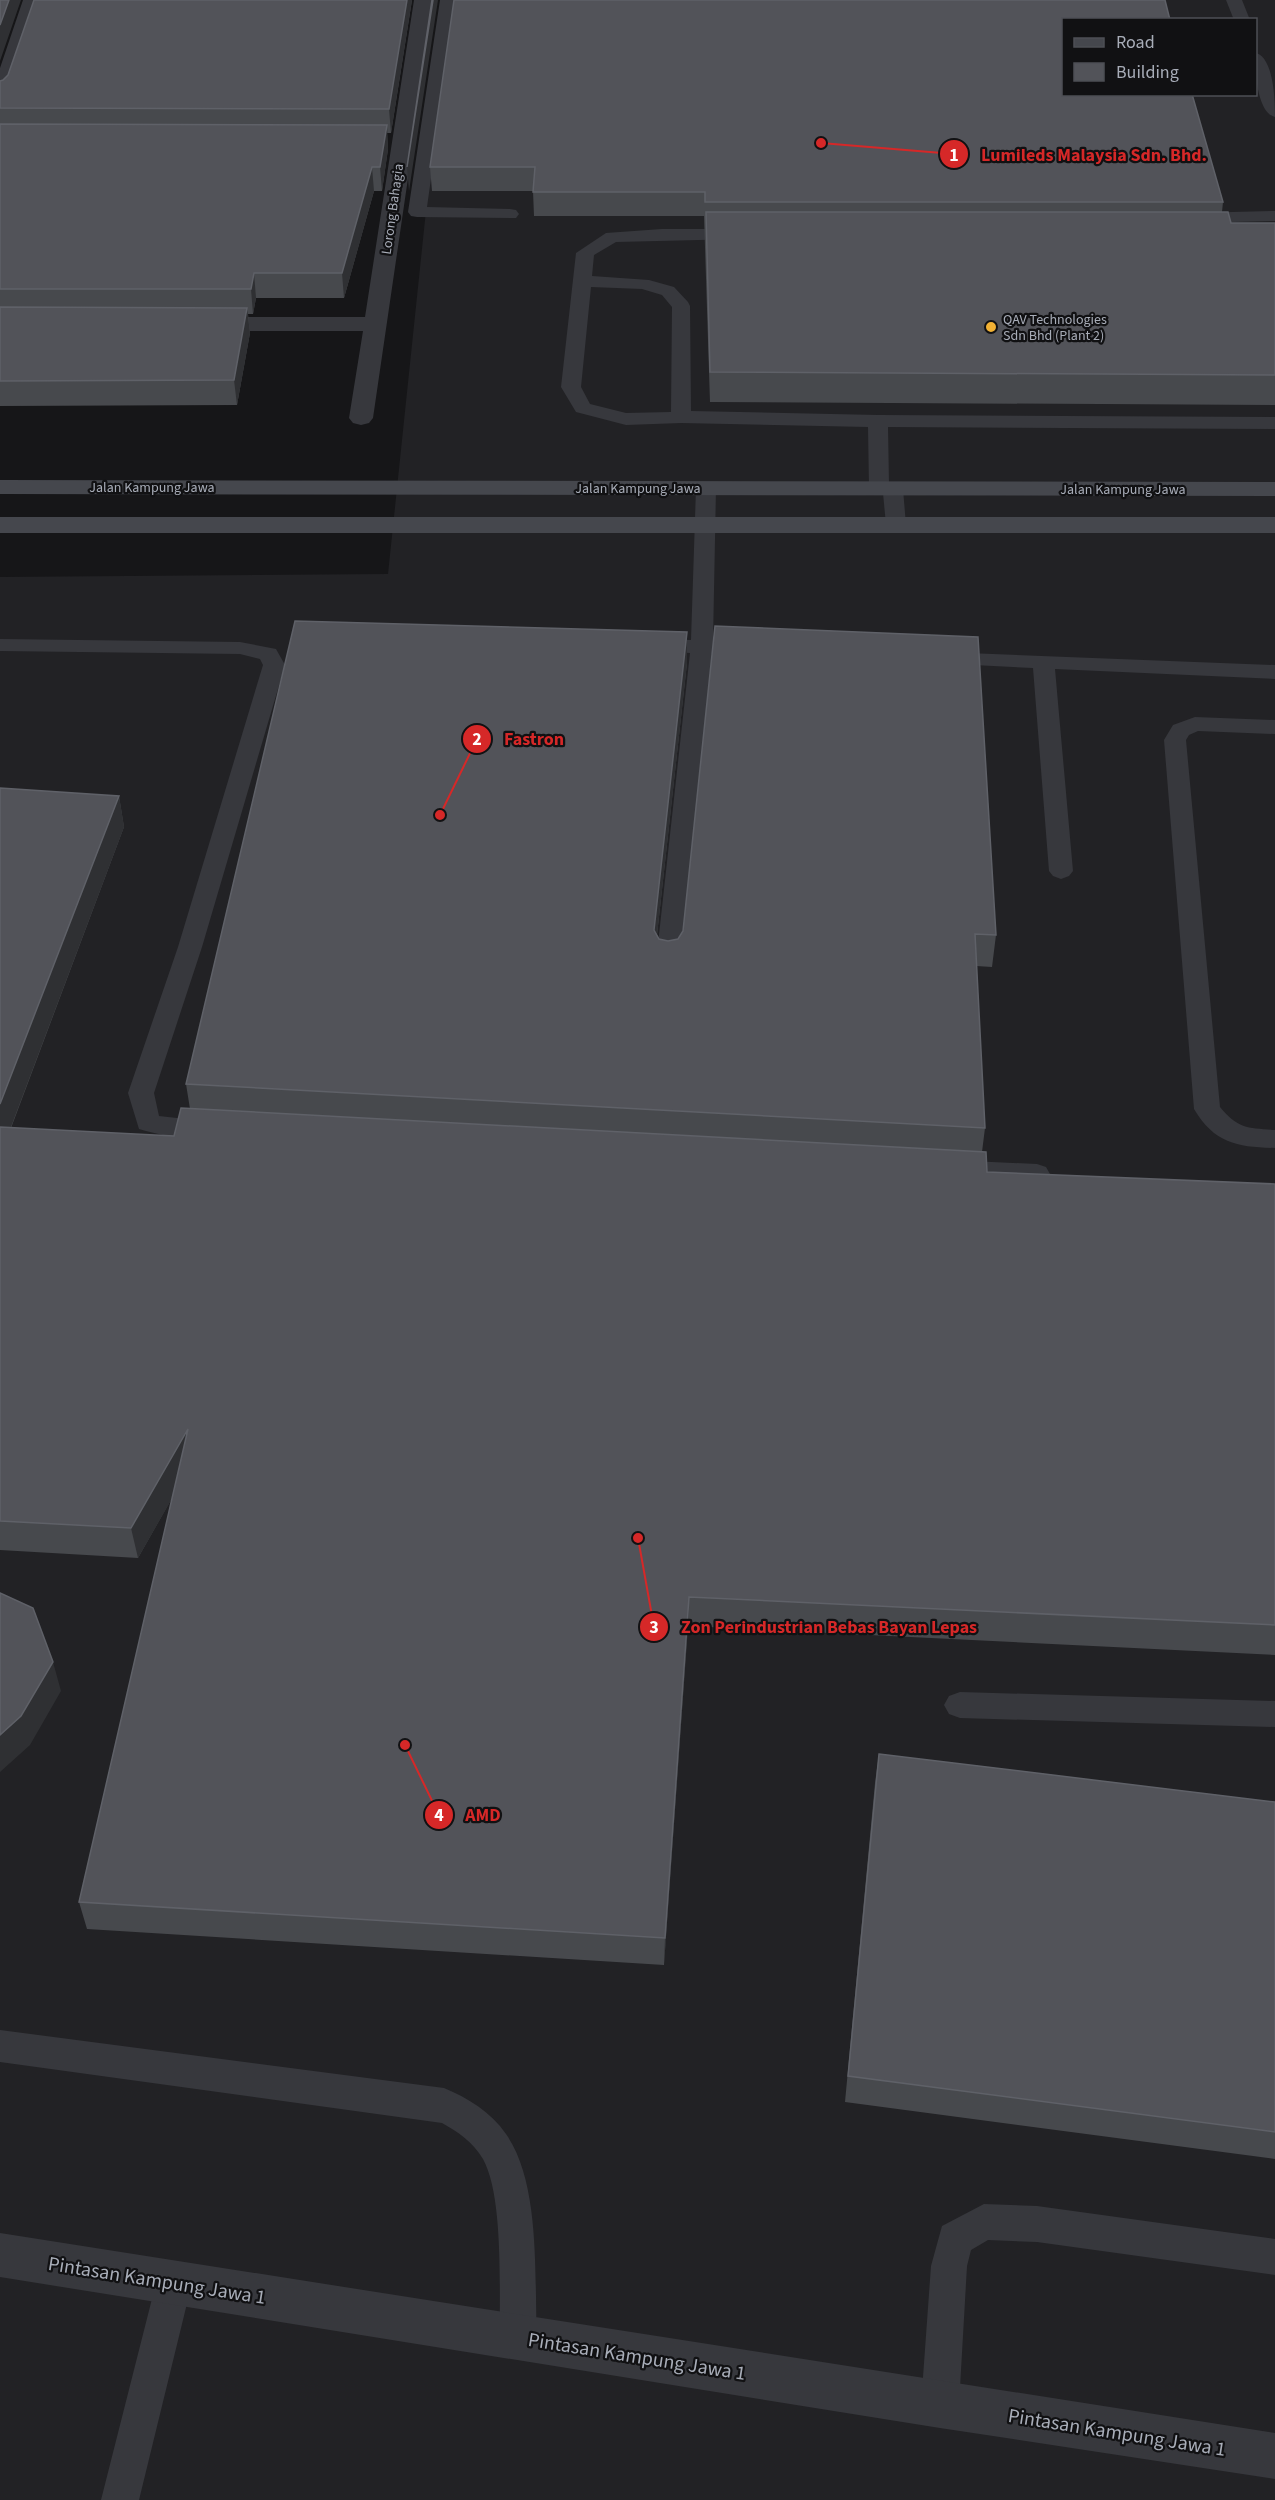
<svg xmlns="http://www.w3.org/2000/svg" width="1275" height="2500" font-family="'Source Sans 3',sans-serif">
	<style>
		.built { fill: #222225; fill-rule: evenodd }
		.lines { fill: none; stroke-linecap: round; stroke-linejoin: round }
		.lane { fill: #37383d; fill-rule: evenodd }
		.street { fill: #37383d; fill-rule: evenodd }
		.secondary { fill: #45474d; fill-rule: evenodd }
		.wall { fill: #47494d }
		.shaded-wall { fill: #2f3033 }
		.building { fill: #525359; stroke: #5f6168; stroke-width: 1.5 }
		.poi-dot { fill: #f2b134; stroke: #111113; stroke-width: 2 }
		.labels { text-anchor: middle; stroke-width: 4.5; stroke-linejoin: round; paint-order: stroke }
		.far-street-label { font-size: 14px; fill: #a8adb8; stroke: #111113 }
		.far-poi-label { font-size: 14px; fill: #a8adb8; stroke: #111113; text-anchor: start }
		.near-street-label { font-size: 20px; fill: #a8adb8; stroke: #111113 }
		.leader { fill: none; stroke: #d62828; stroke-width: 2 }
		.callout-dot { fill: #d62828; stroke: #111113; stroke-width: 2 }
		.mark-label { font-size: 18px; text-anchor: middle; font-weight: bold; fill: #fff }
		.callout-label { font-size: 18px; text-anchor: middle; font-weight: bold; fill: #d62828; stroke: #111113; stroke-width: 4.5; stroke-linejoin: round; paint-order: stroke }
	</style>
	<rect width="100%" height="100%" fill="#161618"/>
	<path class="built" d="M448,0H1275V2500H0V577L388,574ZM1064,20H1256V94H1064Z"/>
	<g class="lines">
		<path class="lane" d="M440,0H456L427,207L510,209L516,210L519,214L516,218L417,217L411,216L408,212Z
			M1226,0H1242L1250,20H1234Z
			M1256,53C1274,58 1275,101 1275,117C1257,113 1254,68 1256,53Z
			M1275,211V221L1192,223L1186,222L1183,218L1186,214L1192,213Z
			M662,229H741L747,230L750,234L747,238L741,239L616,242L594,255L592,276L649,280L674,287L688,302L690,306L691,411L878,415L1275,417V429L888,427L889,484L900,485L903,489L906,525L903,529H889L886,525L883,493L872,492L869,488L868,427L681,423L626,425L576,412L561,387L576,253L606,233ZM591,287L642,289L662,295L672,307L671,412L626,413L590,404L581,387Z
			M706,482L713,484L716,488L713,641L755,644L758,649L755,654L747,655L712,654L680,962L677,968L668,970L659,968L656,962L690,653L643,650L640,645L643,640L651,639L691,640L696,488L699,484Z
			M0,639L240,642L276,649L285,665L202,947L154,1093L159,1116L222,1123L226,1130L222,1137C196,1144 164,1136 139,1129L128,1093L178,947L263,665L260,659L240,654L0,651Z
			M942,652L1275,665V679L1055,669L1073,871L1069,876L1061,879L1053,876L1049,871L1033,668L934,663L931,658L934,653Z
			M1195,717L1275,720V734L1198,731L1189,735L1186,740L1220,1107C1238,1129 1248,1128 1275,1130V1148C1238,1147 1215,1144 1194,1109L1164,740L1173,725Z
			M950,1160L1037,1164L1046,1167L1050,1174L1046,1181L1037,1184L950,1180L941,1177L937,1170L941,1163Z
			M960,1692L1275,1701V1727L960,1718L949,1714L944,1705L949,1696Z
			M0,2030L444,2088C468,2098 491,2112 506,2134C535,2175 535,2247 536,2296C536,2315 538,2332 531,2350L518,2355L505,2350L500,2337C499,2292 504,2197 483,2159C473,2142 458,2132 442,2123L0,2062Z
			M984,2204L1037,2206L1275,2239V2275L1037,2242L988,2240L971,2250L967,2266L959,2405L953,2418L940,2424L927,2418L921,2405L931,2266L942,2226Z
			M174,2265L187,2270L192,2283L139,2500H101L156,2283L161,2270Z"/>
		<path class="street" d="M23,0H43L10,98L7,102L0,104V68Z
			M414,0H434L373,418L369,423L361,425L353,423L349,418L363,331H206L198,329L195,324L198,319L206,317H365Z
			M0,2233L1275,2433V2479L940,2428L0,2277Z"/>
		<path class="secondary" d="M0,480L1275,482V496L0,494Z
			M0,517H1275V533H0Z"/>
	</g>
	<path class="wall" d="M412,0L391,133H387L388,149L382,191H374L344,298H256L253,314H248L250,333L237,405L0,406V81Z
		M454,0L1223,202L1222,212L1231,223H1275V405L710,402L704,216H534L533,191H432L430,167Z
		M715,626L996,935L992,967L976,966L985,1128L982,1152L987,1172L1275,1184V1655L688,1626L664,1965L87,1929L79,1902L172,1498L138,1558L0,1550V788L119,796L124,827L11,1128L174,1136L190,1109L186,1084L687,632V663L657,935L659,939L668,941L678,939L683,931Z
		M879,1754L1275,1802V2159L845,2102L875,1783Z"/>
	<path class="shaded-wall" d="M9,0H21L0,61V25Z
		M407,0H412L391,133L389,109Z
		M433,0H438L409,191L407,167Z
		M387,125L388,149L382,191L380,167Z
		M372,167L374,191L344,298L342,273Z
		M254,273L256,298L253,314L251,289Z
		M247,308L250,333L237,405L234,380Z
		M687,632V663L654,962V930Z
		M119,796L124,827L0,1156V1104Z
		M188,1429L194,1460L138,1558L131,1528Z
		M689,1597L688,1626L664,1965L665,1938Z
		M53,1662L61,1691L30,1745L0,1772V1735Z"/>
	<path class="building" d="M0,0H9L0,25Z
		M34,0H407L389,109L0,108V81L3,80L8,75Z
		M432,0H433L407,167Z
		M454,0H1165L1170,20H1064V94H1192L1223,202H705V192H533L535,167H430Z
		M0,124L387,125L380,167H372L342,273H254L251,289H0Z
		M706,212H1228L1231,223H1275V375L710,372Z
		M0,307L247,308L234,380L0,381Z
		M295,621L687,632L654,930L659,939L668,941L678,939L683,931L715,626L978,637L996,935L975,934L985,1128L186,1084Z
		M0,788L119,796L0,1104Z
		M181,1108L986,1152L987,1172L1275,1184V1625L689,1597L665,1938L79,1902L188,1429L131,1528L0,1521V1127L174,1136Z
		M0,1593L33,1608L53,1662L21,1716L0,1735Z
		M879,1754L1275,1802V2132L848,2076Z"/>
	<circle class="poi-dot" cx="991" cy="327" r="6"/>
	<g class="labels">
		<g class="far-street-label">
			<text transform="translate(392 209) rotate(-82)" y="5">Lorong Bahagia</text>
			<text x="152" y="492">Jalan Kampung Jawa</text>
			<text x="638" y="493">Jalan Kampung Jawa</text>
			<text x="1123" y="494">Jalan Kampung Jawa</text>
		</g>
		<g class="far-poi-label">
			<text x="1003" y="324">QAV Technologies<tspan x="1003" dy="16">Sdn Bhd (Plant 2)</tspan></text>
		</g>
		<g class="near-street-label">
			<text transform="translate(157 2280) rotate(9)" y="7">Pintasan Kampung Jawa 1</text>
			<text transform="translate(637 2356) rotate(9)" y="7">Pintasan Kampung Jawa 1</text>
			<text transform="translate(1117 2432) rotate(9)" y="7">Pintasan Kampung Jawa 1</text>
		</g>
	</g>
	<path class="leader" d="M821 143L954 154M440 815L477 739M638 1538L654 1627M405 1745L439 1815"/>
	<g class="callout-dot">
		<circle cx="821" cy="143" r="6"/>
		<circle cx="440" cy="815" r="6"/>
		<circle cx="638" cy="1538" r="6"/>
		<circle cx="405" cy="1745" r="6"/>
		<circle cx="954" cy="154" r="15"/>
		<circle cx="477" cy="739" r="15"/>
		<circle cx="654" cy="1627" r="15"/>
		<circle cx="439" cy="1815" r="15"/>
	</g>
	<g class="mark-label">
		<text x="954" y="161">1</text>
		<text x="477" y="745">2</text>
		<text x="654" y="1633">3</text>
		<text x="439" y="1821">4</text>
	</g>
	<g class="callout-label">
		<text x="1094" y="161">Lumileds Malaysia Sdn. Bhd.</text>
		<text x="534" y="745">Fastron</text>
		<text x="829" y="1633">Zon Perindustrian Bebas Bayan Lepas</text>
		<text x="483" y="1821">AMD</text>
	</g>
	<rect x="1062" y="18" width="195" height="78" fill="#111113" stroke="#4d4f55" stroke-width="1.5"/>
	<rect x="1074" y="38" width="30" height="9" fill="#45474d" stroke="#4d4f55" stroke-width="1.5"/>
	<text x="1116" y="48" font-size="18" fill="#a8adb8">Road</text>
	<rect x="1074" y="63" width="30" height="18" fill="#525359" stroke="#4d4f55" stroke-width="1.5"/>
	<text x="1116" y="78" font-size="18" fill="#a8adb8">Building</text>
</svg>
